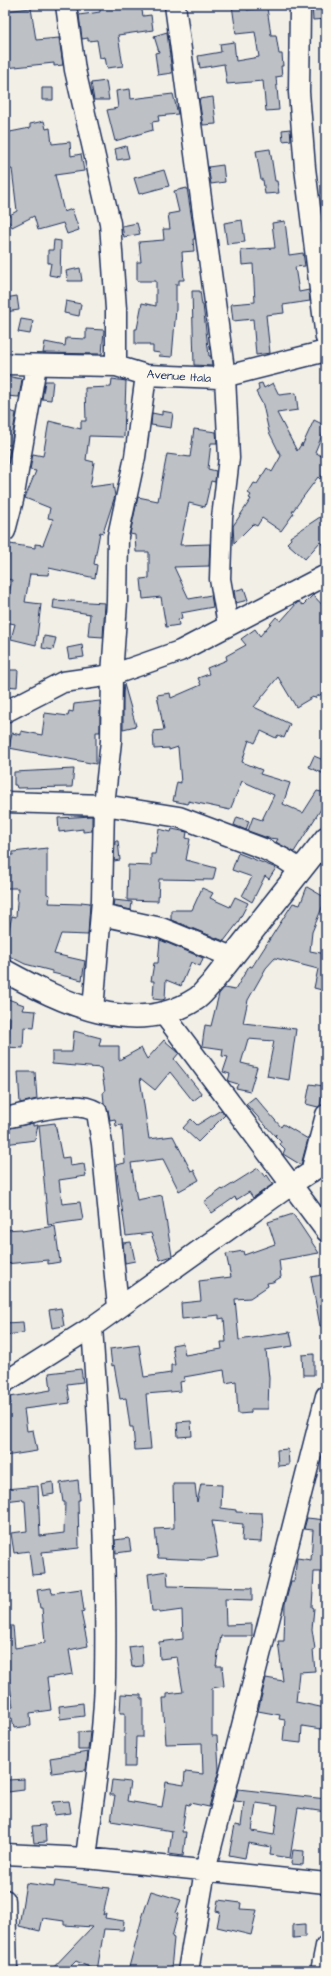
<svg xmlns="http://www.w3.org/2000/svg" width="331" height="1976" font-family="'Architects Daughter',sans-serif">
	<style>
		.building { fill: #bdc0c4; stroke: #1b2f5e; fill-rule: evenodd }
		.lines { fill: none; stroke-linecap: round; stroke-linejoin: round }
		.minor-casing { stroke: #1b2f5e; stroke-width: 23 }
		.major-casing { stroke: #1b2f5e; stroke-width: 25 }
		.minor { stroke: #fbf7ec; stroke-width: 20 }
		.major { stroke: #fbf7ec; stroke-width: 22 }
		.labels { text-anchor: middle; stroke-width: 3; stroke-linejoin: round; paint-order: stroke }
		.street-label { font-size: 12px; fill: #1b2f5e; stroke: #fbf7ec }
	</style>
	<rect width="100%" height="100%" fill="#f2efe6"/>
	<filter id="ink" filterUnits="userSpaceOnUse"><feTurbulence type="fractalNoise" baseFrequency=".025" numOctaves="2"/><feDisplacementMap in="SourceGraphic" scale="8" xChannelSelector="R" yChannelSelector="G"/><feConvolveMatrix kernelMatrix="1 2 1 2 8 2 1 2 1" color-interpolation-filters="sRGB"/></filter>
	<g filter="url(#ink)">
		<path class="building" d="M100,5H141L143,16L151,15L153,30L118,35L123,66L107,68L105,57L100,58L97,40L88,41V38L82,39L79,15L100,12Z
			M232,5H246L247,10L267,8L271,35H276L279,54H282L283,66H281L282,76L276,77L279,110L266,111L263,81L227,84L224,64L200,68L198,56L221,52L220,44L234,42L236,61L259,57L255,32L236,34Z
			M312,5H326V19L313,20Z
			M31,8L36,40L59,38L63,65L54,66V63L5,68V11Z
			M167,32L172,73L158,75L155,53L159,52L154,36Z
			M106,81L109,100H94L91,83Z
			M42,88H53V100H42Z
			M130,89L131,99L173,94L178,114L158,116L159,121L152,122L153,130L115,141L107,110L118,108L116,91Z
			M213,97L216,124L203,125L199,99Z
			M44,121L46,129L50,128L52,144L70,142L71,156L81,154L84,171L55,175L64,212L72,209L79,230L67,234L63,223L38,230L34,216L12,227L6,217L17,211L12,169L5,170V133L30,128V124Z
			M290,129L291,140L283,141L282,130Z
			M126,146L129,158L117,160L115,149Z
			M270,149L275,181H277L279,193L265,194L263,180H261L256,151Z
			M223,165L225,182L211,184L208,167Z
			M164,170L169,186L139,194L134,178Z
			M187,188L195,239H193L194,251L182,252L184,280H179V284H176V309L172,357L159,356L160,353L153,352V346H149V344H135V329H137L142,303L156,306V281H137V262H141L139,242L164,240L163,229H170L168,214L179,212L174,191Z
			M242,220L245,242L227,244L224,223Z
			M285,221L289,255L303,253L305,266L295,267L299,292L309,290L310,301L283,305L284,313L266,315L270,353L256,355L253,319L233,321L231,304L255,302L253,264L242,265L241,250L275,248L272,223Z
			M137,223L140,234L124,237L122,226Z
			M54,240L61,241L60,277L49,275L51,263H48V250H53Z
			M80,268L82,281H68L66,271Z
			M192,291H200L202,305H203L209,356H211L212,366L194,365Z
			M17,296L19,310L5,312V298Z
			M66,301L81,304L79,316L64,313Z
			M21,319L33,321L30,334L18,332Z
			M86,329L104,330L102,354L43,353L45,342L65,346L66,338L86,339Z
			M6,376L22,379L19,397L5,396Z
			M112,379L126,381L124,437L89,436L86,460L94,462L90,487L113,484L115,496L103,533L100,532L94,564L97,565L95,578L49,568L48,575L30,574L25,602L41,604L36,645L11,639L15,624L5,622V611L12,580L5,579L10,544L35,548V544L43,545L53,519L48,518L50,508L25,498L36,471L30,470L33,454L43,456L49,421L81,429V421H86L85,388L111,387Z
			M45,381H53L51,400L42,399Z
			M262,383L264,388L273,383L279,395L296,393L298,410L277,413L297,451L302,443V446L314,420L326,426L315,452L326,459V469L320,479L318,477L292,512L294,513L281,531L262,518L257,526L253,524L234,543L233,526L251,499L249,498L251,495L248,493L254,483L257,484L267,468L272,472L281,456L269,432L263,405L256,392L259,390L258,384Z
			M5,410L16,413L11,445H5Z
			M162,411L173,413L171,428L151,425L152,413L162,415Z
			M194,429L216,432L217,443H211L208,469L216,471L215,482L211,481L205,507L189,503L180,545L210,544L209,566L174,567L189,599L211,595L213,607L181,613L182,618L178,619L179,625L166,627L161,597L143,599L141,579L149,578V552H136L135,535L130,534L138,497L158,501L167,454L190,457Z
			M5,448L10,449L7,465L5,464Z
			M326,513V549L320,542L305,559L287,543L291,539L290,537Z
			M244,588L248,600L236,603L234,591Z
			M313,595L326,609V692L314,698L313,697L296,707L278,677L254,707L290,724L284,738L278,735L276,738L261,731L255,743L249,740L242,762L262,770L260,774L290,783L283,804L303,813L317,791L326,793V801L294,852L276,842L278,839L268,838L248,831L253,817L262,820L274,795L242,781L230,810L188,801V804L173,801L177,782L181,783L178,747L169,750V748L154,749L153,731L164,730L157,695L170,693L171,698L201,685L198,678L209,674L207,668L227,660L226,656L246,645L241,639L255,629L260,636L276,617L281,621L297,603L299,602L303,605Z
			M54,600L105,603L103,637L88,636L90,614L53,608Z
			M44,636L56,638L53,650L42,648Z
			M82,645L84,657L69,659L67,648Z
			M6,670H18L17,687L5,686Z
			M124,684L136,726L123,729V693Z
			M100,701V732H96V764L9,748L12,733L21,735V731L42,735L45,713L68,716L69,711L73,712L74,704Z
			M314,756L326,761V775L309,767Z
			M74,769L72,787L17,788L16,785H14V772Z
			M92,816V831L83,832V829L59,832L58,818Z
			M237,817L249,821L246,830L234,825Z
			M159,829L171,832L172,829L187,832L186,838L190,839L186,860L216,868L213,880L159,879L158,901L127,900L128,865L151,866V854H155Z
			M115,841H118L120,860L114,861Z
			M47,848V894L50,895L49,903L81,904V902L90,903L88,935L61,934L54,954L85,961L82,980L52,973V971L25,964L5,954V946L12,916L16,917L18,888H5V855H13V852Z
			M238,853L276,868L269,879L265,876L252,902L242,896L252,877L232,870Z
			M307,887L326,898L312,932L310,951L326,954V991L314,988L318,969L275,958L266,968L248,1000L243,1023L296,1029L289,1080L267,1076L274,1041L248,1039L241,1063L257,1067L250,1091L236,1088L238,1084L228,1081L230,1074L223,1072L228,1057L222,1056L223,1049L202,1046L205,1025L211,1026L219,994L224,988L235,990L249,966L252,967L293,903L300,905Z
			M202,888L213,893L210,898L230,907L235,897L248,903L237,924L224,941L171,920V910H192Z
			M114,900L132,902L131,910L113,906Z
			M160,940L203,958L200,966L191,962L181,986L166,980L165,999L162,1000L153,999L154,981H151L154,963H158Z
			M8,999L24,1005L22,1010L36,1011L34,1028L24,1027L23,1048L5,1047V1036H9L10,1017L5,1015Z
			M74,1031L101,1038L99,1046H119V1060L141,1048L147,1059L164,1040L179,1053L174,1059L202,1094L193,1101L170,1072L155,1090L140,1078L149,1139L173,1136L191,1171L194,1170L199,1180L179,1191L163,1159L131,1163L137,1200L162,1195L172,1256L160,1260L151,1233L126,1236L116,1165L125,1163L122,1125L116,1126L115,1119L110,1120L108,1110L104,1103L103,1092L105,1091L101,1068L52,1064V1052H72Z
			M18,1072H35L37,1099L20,1103Z
			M310,1084L324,1086L320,1106L318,1107L306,1104Z
			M255,1097L281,1127L283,1124L308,1139L301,1165L283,1154L285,1149L280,1144L281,1142L275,1136L276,1134L275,1136L246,1104Z
			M221,1110L225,1115L198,1142L183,1128L191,1119L197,1125Z
			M33,1123V1126L38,1125L35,1140L5,1144V1129Z
			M55,1123L62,1158L69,1157L70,1166L84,1164L86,1176L59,1180L62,1204L80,1202L83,1220L48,1225L39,1125Z
			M258,1168L265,1177L267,1175L273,1184L253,1198L249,1192L236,1200L235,1197L212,1213L204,1202L222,1189L223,1190Z
			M293,1214L319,1253L279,1260L281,1277L273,1282L267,1283L268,1286L250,1298L235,1299L239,1340L290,1332L293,1346L266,1350L269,1378L268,1409H251V1413L238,1414L236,1381L226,1383L224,1370L184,1377L185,1381L180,1382L181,1391L146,1394L151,1449L135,1450L133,1427H130L126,1398L120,1399L114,1365L112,1366L110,1349L139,1345L144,1377L171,1373V1365H175L172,1345L183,1343L185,1355L222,1349L221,1342H226L224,1318L219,1319V1315L182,1319L181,1303L201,1301L199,1281L231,1277L226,1254L243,1251L244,1255L275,1244L268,1222Z
			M55,1226L60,1262L48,1264V1260L5,1264V1230L22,1229V1231Z
			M131,1242L135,1261L125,1263L123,1243Z
			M322,1275L326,1291V1325L320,1326L311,1277Z
			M61,1308L64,1326L52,1328L49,1310Z
			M23,1322L24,1333L5,1335V1323Z
			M314,1354V1375H303L302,1355Z
			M81,1369L83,1382L67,1384L70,1403L24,1409L27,1431L33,1430L37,1451L5,1456V1404H11L10,1397L51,1390L49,1373Z
			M191,1421L192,1436L178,1437L177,1422Z
			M288,1449L289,1465L278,1466L277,1450Z
			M78,1480L80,1500H78L79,1548L42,1552L45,1574L32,1575L29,1551L14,1553L11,1533L27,1531L25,1501H23L22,1499L5,1501V1489L38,1486L40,1536L64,1533L65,1502H63L60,1483Z
			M53,1482L54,1494L43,1496L41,1484Z
			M173,1484H195L197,1502L201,1484L222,1485L221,1508L236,1510V1512L262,1513L263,1527H262L261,1542L242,1541L243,1524L212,1521L218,1557L202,1560L158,1558L155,1529L174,1528Z
			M307,1518L326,1520V1572H314L312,1607L314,1608L312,1629L315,1649L313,1650L315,1671L299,1672L296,1702L325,1708L321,1729L302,1726L301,1743L283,1741L285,1720L279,1719L280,1715L258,1711L266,1678L283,1681L278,1641H284L285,1604L291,1581H294L297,1558L311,1560L313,1530L304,1529Z
			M129,1538L131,1551L116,1553L115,1540Z
			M167,1571L168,1586L252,1588V1600L225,1599L226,1625L252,1624V1636H221L216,1666H222L224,1686L212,1688V1736H217L219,1770L209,1807L190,1803L189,1805L186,1804L182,1832H186L183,1856L169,1854L172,1831L111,1821L115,1795H110L112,1780L130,1782L127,1801L162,1807L166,1782L184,1785L185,1772L203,1774L202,1743L166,1744L163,1698H167V1694L183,1692L177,1657L160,1659L159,1642L183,1639L182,1610L160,1613V1611H152L148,1574Z
			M51,1588L52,1593L81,1589L84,1611L81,1612L88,1646L69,1650L73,1674L47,1678L51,1710L30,1713L31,1726L14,1728L12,1718L7,1719L6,1708L13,1707L9,1678H5V1626H13L15,1648L45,1643L42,1608H40L37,1590Z
			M142,1645L143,1666L132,1667L129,1647Z
			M121,1694L141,1695V1699H143V1737H136L135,1767H125V1713H120Z
			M83,1703L84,1716L60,1719L59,1706Z
			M90,1731L88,1750H78V1732Z
			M88,1752L86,1770L76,1771V1770L52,1773L50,1758Z
			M24,1779V1790L8,1792V1780Z
			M238,1789L326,1799V1812L298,1808L290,1858L270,1855L271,1847L248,1843L245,1858L229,1855L235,1825L241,1826L244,1802L235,1801ZM256,1803L278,1806L274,1835L252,1831Z
			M69,1801L71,1813L54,1815L52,1802Z
			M45,1825L46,1842L34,1843L32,1826Z
			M293,1850L304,1851L303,1865L291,1864Z
			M55,1881L109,1888L103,1915L106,1913L105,1918L124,1921L123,1930L104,1929L97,1971L76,1961L66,1971H50L92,1927L64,1925V1921L43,1918L40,1931L19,1926L26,1883L54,1887Z
			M151,1891L181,1900L176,1913L178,1914L172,1937L174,1938L171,1969L163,1968L162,1971H128L142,1918Z
			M218,1900L241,1903L240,1909L257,1910L251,1935L217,1927L220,1912L216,1911Z
			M305,1924V1937L293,1938V1925Z"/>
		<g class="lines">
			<g class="minor-casing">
				<path id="minor" d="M66,5L75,70L110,223L116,309V366
					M175,5L225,377L229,458L222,518L220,579L228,625
					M300,5L299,92L305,168L326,338
					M5,364L116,366L146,375L219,378L326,351
					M5,531L13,500L36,366
					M5,712L63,682L112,675L180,651L326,575
					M5,802L104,805L179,817L264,849L284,859L301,870
					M101,915L161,928L232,957
					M93,1010L102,900L104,805L111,741L112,675L117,602L118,536L135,457L146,375
					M163,1013L326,1231
					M5,1118C30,1113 74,1098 97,1112L102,1144L118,1307
					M311,1172L326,1115
					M5,1382L92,1327L291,1185L326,1162
					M5,1854L86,1858L326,1883
					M86,1858C93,1798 104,1737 105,1677C107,1560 100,1443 92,1327
					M5,1900L7,1971
					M188,1971L205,1871L326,1396
					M321,1971L326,1946"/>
			</g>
			<g class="major-casing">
				<path id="major" d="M5,971C61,1002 135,1039 196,999C201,996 206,989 211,984L326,838"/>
			</g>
			<use href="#minor" class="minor"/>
			<use href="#major" class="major"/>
		</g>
	</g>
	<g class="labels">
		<g class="street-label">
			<text transform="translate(179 376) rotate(4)" y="4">Avenue Itala</text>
		</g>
	</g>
	<rect width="331" height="1976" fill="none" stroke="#fbf7ec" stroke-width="20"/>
	<rect x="10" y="10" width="311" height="1956" fill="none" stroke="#1b2f5e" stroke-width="1.5" filter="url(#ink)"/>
</svg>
